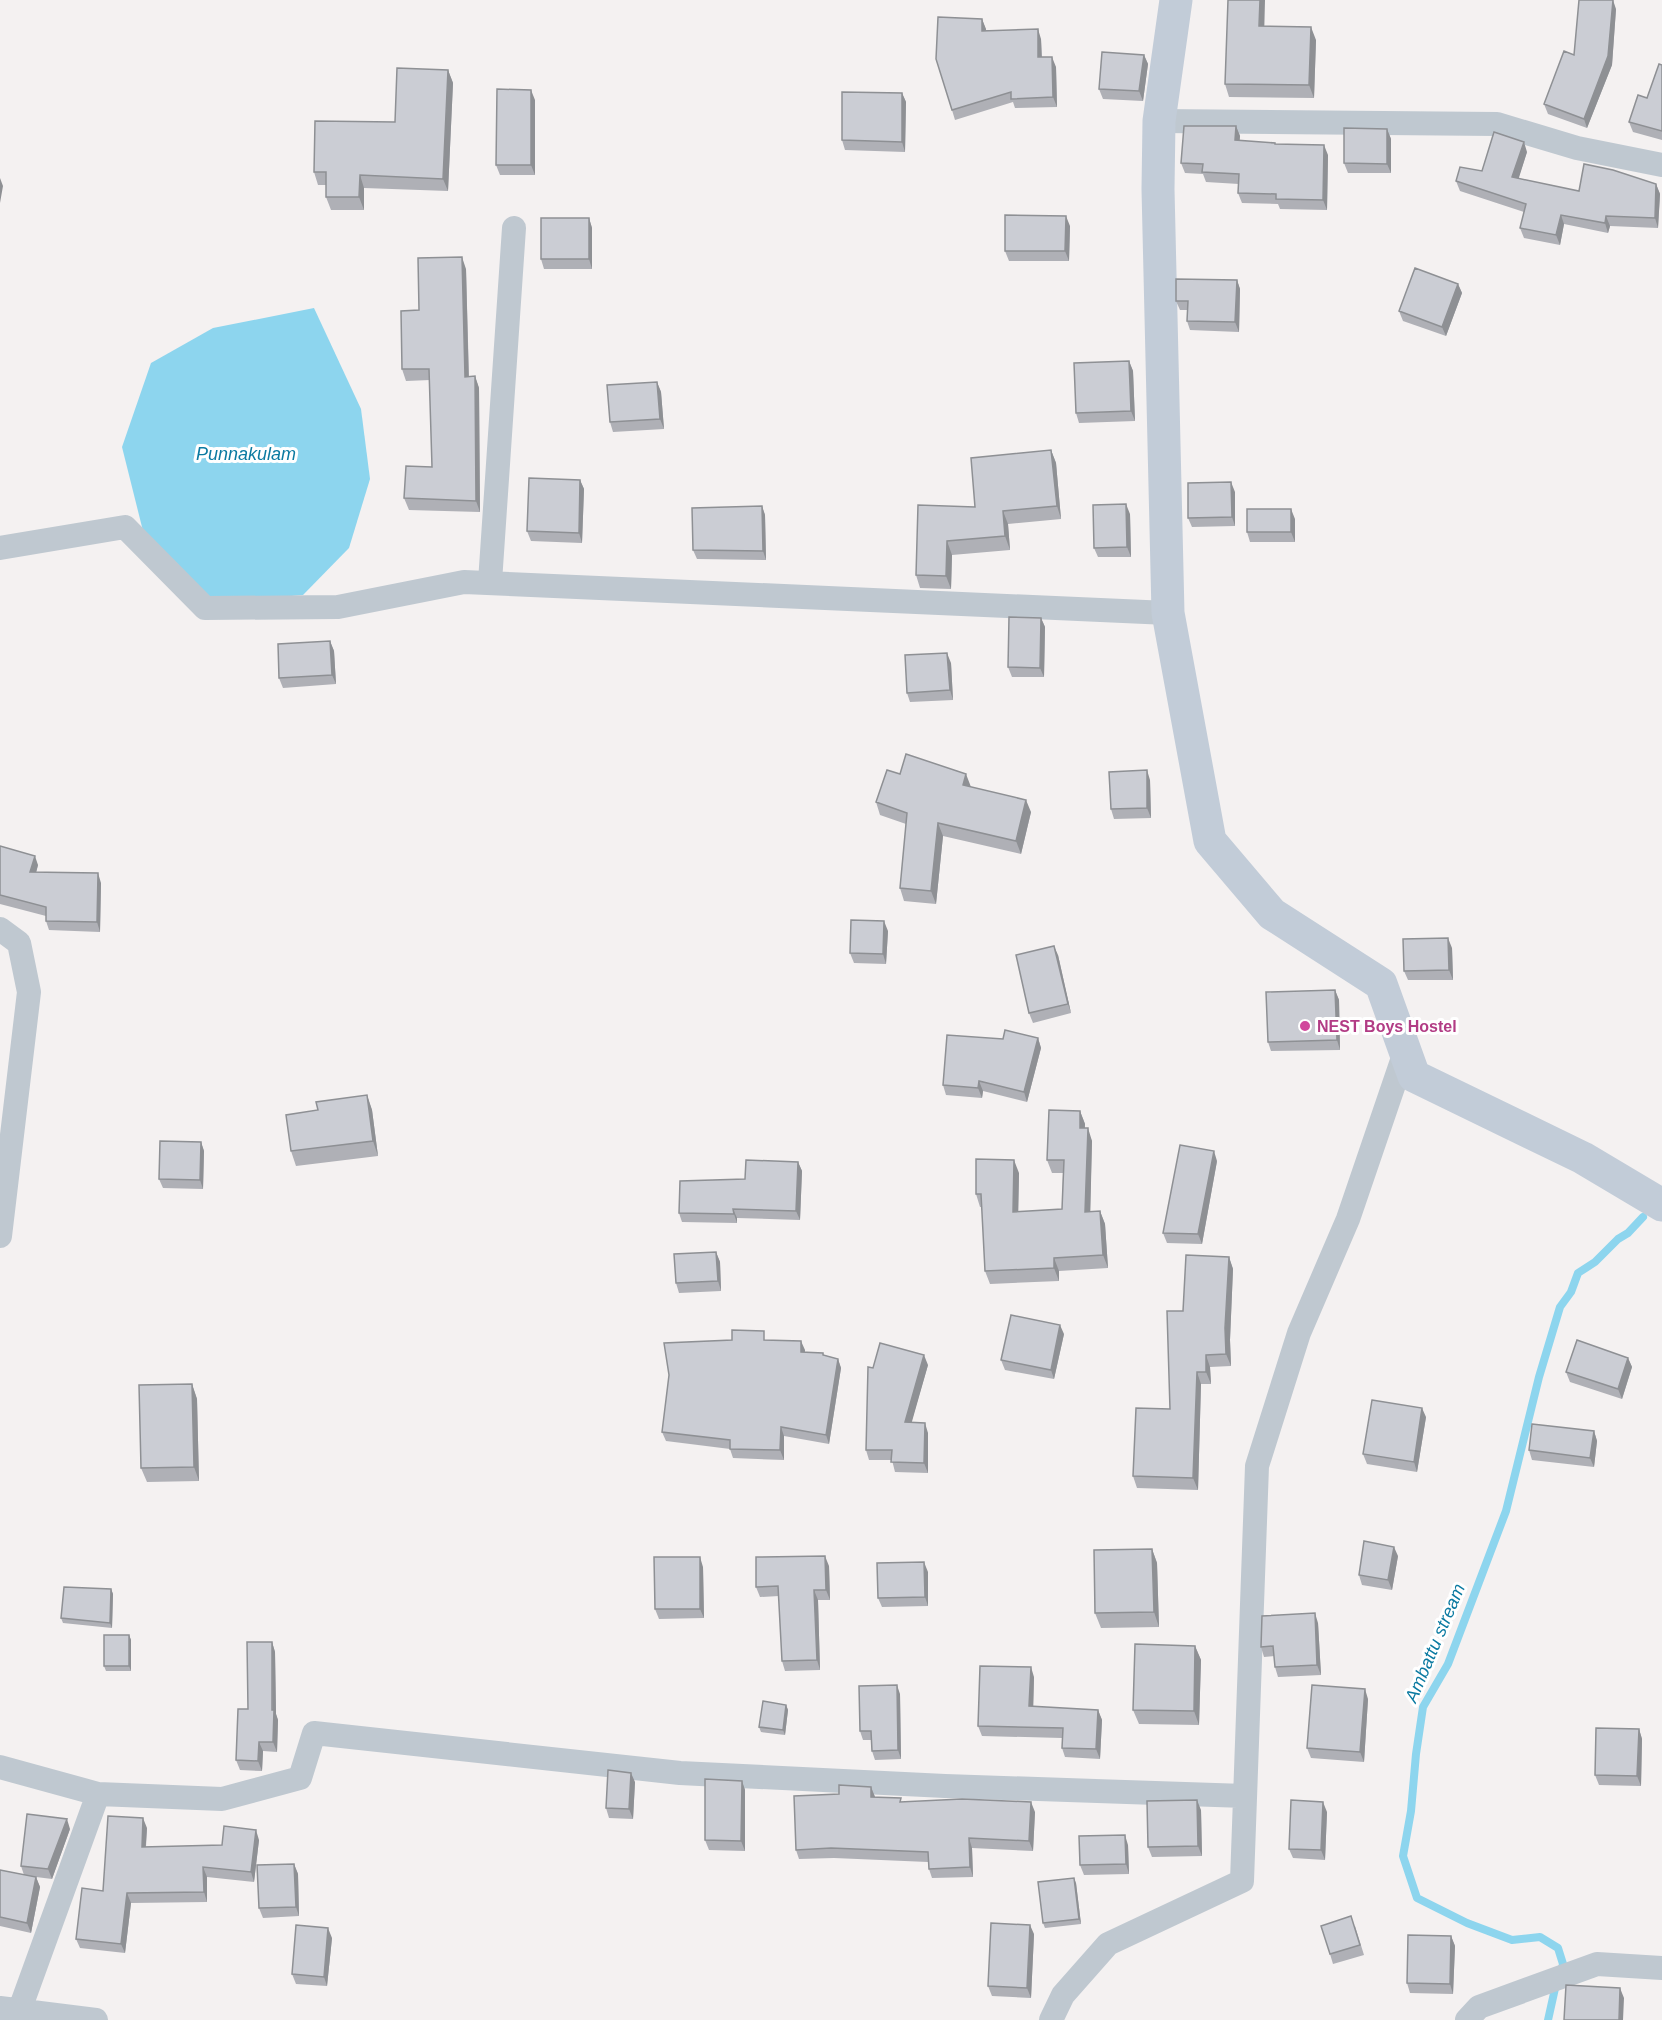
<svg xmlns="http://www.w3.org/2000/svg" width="1662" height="2020" font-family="Helvetica,sans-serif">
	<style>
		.water { fill: #8dd5ee }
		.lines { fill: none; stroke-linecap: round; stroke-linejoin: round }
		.stream { stroke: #8dd5ee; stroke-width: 8 }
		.street { stroke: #bfc8d0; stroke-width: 24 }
		.secondary { stroke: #c2ccd8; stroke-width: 33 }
		.wall { fill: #afb0b6 }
		.shaded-wall { fill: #8e9094 }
		.building { fill: #cbcdd4; stroke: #8e9094; stroke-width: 1.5 }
		.hotel-dot { fill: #d1479c; stroke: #fff; stroke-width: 2 }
		.labels { text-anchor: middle; stroke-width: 6; stroke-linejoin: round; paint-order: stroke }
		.hotel-label { font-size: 16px; font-weight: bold; fill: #b23c85; stroke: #fff; text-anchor: start }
		.water-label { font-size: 18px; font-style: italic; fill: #0b7aa1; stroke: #fff }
	</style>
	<rect width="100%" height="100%" fill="#f4f1f1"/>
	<path class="water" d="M314,308L361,409L370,479L349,548L303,595L213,603L145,539L122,447L151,363L213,328Z"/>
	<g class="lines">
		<path class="stream" d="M1561,1972L1563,1964L1558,1948L1540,1937L1512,1940L1467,1923L1417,1898L1403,1856L1411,1811L1416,1754L1423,1707L1448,1664L1506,1511L1539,1377L1560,1307L1571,1292L1578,1273L1595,1262L1618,1239L1628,1233L1643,1217
			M1548,2020L1556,1984"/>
		<path class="street" d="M1159,121L1497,124L1577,148L1662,165
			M0,548L125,527L205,608L338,607L464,582L1168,613
			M490,582L514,228
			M0,929L19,943L29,992L0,1236
			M0,1767L98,1794L222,1799L300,1778L314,1733L680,1773L945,1786L1245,1796
			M0,2008L96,2020
			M16,2020L98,1794
			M1051,2020L1063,1995L1108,1944L1242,1881L1257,1466L1299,1333L1348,1219L1405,1052
			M1467,2020L1479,2007L1597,1964L1662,1968"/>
		<path class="secondary" d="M1176,0L1159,121L1158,189L1168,613L1210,841L1272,914L1381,984L1414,1076L1583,1158L1662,1205"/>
	</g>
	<path class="wall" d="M1616,9L1612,65L1587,128L1548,114L1544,104L1574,55Z
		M982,19L986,30L1041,39L1042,57L1056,67L1057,107L1015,108L1013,102L955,120L952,110Z
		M1264,26L1316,40L1314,98L1229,97L1225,84Z
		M1144,55L1148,64L1143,101L1103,99L1099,89Z
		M1662,65V140L1633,132L1629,122L1647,98Z
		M448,70L453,83L448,191L364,188V210H331L326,197V185H318L314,172L395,122Z
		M902,93L906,102L905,152L845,150L842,140Z
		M535,100V175H500L496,165Z
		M1236,126L1240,136L1239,141L1275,144L1328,155L1327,210L1280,209L1278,204L1242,203L1238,193L1239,184L1206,182L1203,174L1185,173L1181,163Z
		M1387,129L1391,139V173H1348L1344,163Z
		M1527,152L1518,179L1579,191L1656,184L1660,194L1658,228L1610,226L1608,233L1564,224L1560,245L1524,238L1520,228L1524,212L1460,191L1456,181Z
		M589,218L592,228V269H544L541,259Z
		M1070,226L1069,261H1009L1005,251Z
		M466,269L469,377L475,376L479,388L480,512L409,510L404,498L432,467L430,380L406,381L402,369L419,310Z
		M1237,280L1240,289L1239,332L1190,330L1187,321V310H1180L1176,301Z
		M1458,284L1462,293L1446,336L1403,321L1399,311Z
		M1129,361L1133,371L1135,421L1079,423L1076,413Z
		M657,382L661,392L664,429L613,432L610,422Z
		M1051,450L1056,463L1061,519L1008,524L1010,550L952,555L951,589L920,588L916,575L975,507Z
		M580,480L584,489L582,543L531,541L527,531Z
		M1235,492V526L1192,527L1188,518Z
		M762,506L765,515L766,560L697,559L693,550Z
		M1130,514L1131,557H1098L1094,548Z
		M1295,519V542H1250L1247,532Z
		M1041,618L1045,627L1044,677H1012L1008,667Z
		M330,641L334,651L336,684L283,688L279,678Z
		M951,663L953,700L910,702L907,693Z
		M900,774L971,787L1031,812L1021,854L943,836L936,904L904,901L900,888L906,824L880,815L876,802Z
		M1150,780L1151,818L1114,819L1111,809Z
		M0,846L38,865L36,872L101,883L100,932L49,930L46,921V916L0,904Z
		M888,931L886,964L854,963L850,953Z
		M1452,948L1453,980H1408L1404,971Z
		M1058,955L1071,1013L1033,1023L1029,1013Z
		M1335,990L1339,1000L1340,1050L1271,1051L1268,1042Z
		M1038,1038L1041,1048L1027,1102L983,1091L982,1098L946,1095L943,1085L1003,1039Z
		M367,1095L372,1110L378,1156L296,1166L291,1151L318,1110Z
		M1080,1111L1085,1124V1128L1092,1141L1090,1211H1100L1105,1224L1108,1268L1059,1271V1281L990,1284L985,1271L982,1207H980L976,1194L1019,1173L1018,1212L1062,1209L1063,1173H1052L1047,1160Z
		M201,1142L204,1151L203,1189L163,1188L159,1179Z
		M1217,1161L1202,1244L1167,1243L1163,1233Z
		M798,1162L802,1171L800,1220L737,1218V1223L682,1222L679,1213L745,1179Z
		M716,1252L720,1262L721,1291L679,1293L676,1283Z
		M1229,1257L1233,1269L1230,1340L1231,1366L1210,1367L1211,1384H1201L1198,1490L1137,1488L1133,1476L1170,1409L1183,1311Z
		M1064,1334L1054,1379L1005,1370L1001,1360Z
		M767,1340L805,1350V1352L823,1353L824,1355L838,1359L841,1368L829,1444L784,1436V1460L733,1458L730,1449L666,1441L662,1432Z
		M1628,1358L1632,1367L1622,1399L1570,1382L1566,1372Z
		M928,1365L911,1423L928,1433V1473L895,1472L892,1460H869L866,1450L873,1368Z
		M192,1384L197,1399L199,1481L147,1482L141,1468Z
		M1426,1417L1417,1472L1367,1464L1363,1454Z
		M1594,1431L1597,1441L1594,1467L1532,1460L1529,1450Z
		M1152,1549L1157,1563L1159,1627L1101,1628L1095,1613Z
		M1398,1556L1392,1590L1362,1585L1359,1575Z
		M829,1566L830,1600H818L820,1670L785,1671L782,1661L779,1596L760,1597L756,1587Z
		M703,1567L704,1618L659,1619L655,1609Z
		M928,1572V1606L882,1607L878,1598Z
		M111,1589L113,1594L112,1628L63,1623L61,1618Z
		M1318,1623L1321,1675L1278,1677L1275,1667L1274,1656L1264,1657L1261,1647Z
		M129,1635L131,1640V1671H106L104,1666Z
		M272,1642L275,1652L276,1714L278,1720L277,1752L263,1751L262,1771L240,1770L236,1760L248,1709Z
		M1195,1646L1201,1660L1199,1725L1139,1724L1133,1710Z
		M1034,1677L1033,1707L1098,1710L1102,1720L1100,1759L1065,1757L1062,1748V1738L982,1736L978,1726Z
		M900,1694L901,1759L875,1760L872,1751L871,1740H863L860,1731Z
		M1368,1699L1364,1762L1311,1758L1307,1748Z
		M786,1705L788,1710L785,1735L761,1732L759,1727Z
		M1639,1729L1642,1739L1641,1786L1599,1785L1595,1775Z
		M742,1781L745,1790V1851L709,1850L705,1840Z
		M635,1782L633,1819L609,1818L606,1808Z
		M871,1787L875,1797L902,1802L1035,1812L1033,1851L972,1848L973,1877L932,1878L929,1869L928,1862L834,1858L799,1859L796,1850L839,1794Z
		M1201,1810L1202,1856L1152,1857L1148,1847Z
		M1327,1812L1325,1860L1293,1858L1289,1849Z
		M147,1828L146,1847L222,1845L259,1840L254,1882L207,1877V1902L131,1903L125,1953L80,1948L76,1939L103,1891Z
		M70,1829L52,1879L36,1877L40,1887L31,1933L0,1926V1870L24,1875L21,1866Z
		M1128,1845L1129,1874L1084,1875L1080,1865Z
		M294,1864L298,1874L299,1916L263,1918L259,1908Z
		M1076,1883L1081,1924L1045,1928L1043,1923Z
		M1355,1926L1364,1955L1333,1964L1330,1954Z
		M1034,1934L1031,1998L992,1996L988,1986Z
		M1451,1936L1455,1946L1453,1994L1410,1993L1407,1983Z
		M332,1938L327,1986L296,1984L292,1974Z"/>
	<path class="shaded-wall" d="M1260,0H1265L1264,39L1259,26Z
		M1613,0L1616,9L1612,65L1587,128L1584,119Z
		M982,19L986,29L985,40L982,31Z
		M1311,27L1316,40L1314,98L1309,85Z
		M1038,29L1041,39L1042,67L1038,57Z
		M1144,55L1148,64L1143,101L1139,91Z
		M1052,57L1056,67L1057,107L1053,97Z
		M448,70L453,83L448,191L443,179Z
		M531,90L535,100V175L531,165Z
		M902,93L906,102L905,152L902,142Z
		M1236,126L1240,136L1239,150L1235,140Z
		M1387,129L1391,139V173L1387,164Z
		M1524,142L1527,152L1516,187L1512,177Z
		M1324,145L1328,155L1327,210L1323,200Z
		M360,175L364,188V210L359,197Z
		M0,178L3,186L0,203Z
		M1656,184L1660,194L1658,228L1655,218Z
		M1561,215L1564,224L1560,245L1556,235Z
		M1066,216L1070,226L1069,261L1065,251Z
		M1606,216L1610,226L1608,233L1605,223Z
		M589,218L592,228V269L589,259Z
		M462,257L466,269L469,388L465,377Z
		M1237,280L1240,289L1239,332L1235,322Z
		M1458,284L1462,293L1446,336L1442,327Z
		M1129,361L1133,371L1135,421L1131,411Z
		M475,376L479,388L480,512L476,501Z
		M657,382L661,392L664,429L660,419Z
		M1051,450L1056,463L1061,519L1057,506Z
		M580,480L584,489L582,543L579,533Z
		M1231,482L1235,492V526L1232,517Z
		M1126,504L1130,514L1131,557L1127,547Z
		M762,506L765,515L766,560L763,551Z
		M1291,509L1295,519V542L1291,532Z
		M1003,511L1008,524L1010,550L1005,536Z
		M947,541L952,555L951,589L946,576Z
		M1041,618L1045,627L1044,677L1040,668Z
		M330,641L334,651L336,684L332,675Z
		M947,653L951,663L953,700L950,690Z
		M1147,770L1150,780L1151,818L1147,808Z
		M966,774L971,787L963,785Z
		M1026,800L1031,812L1021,854L1016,841Z
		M938,823L943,836L936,904L931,891Z
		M35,856L38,865L34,881L30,872Z
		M98,873L101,883L100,932L97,922Z
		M884,921L888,931L886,964L883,954Z
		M1448,938L1452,948L1453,980L1449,970Z
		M1054,946L1058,955L1071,1013L1068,1004Z
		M1335,990L1339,1000L1340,1050L1337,1040Z
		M1038,1038L1041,1048L1027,1102L1024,1092Z
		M979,1081L983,1091L982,1098L978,1088Z
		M367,1095L372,1110L378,1156L373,1141Z
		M1080,1111L1085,1124L1084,1141L1080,1128Z
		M1088,1128L1092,1141L1090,1225L1085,1212Z
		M201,1142L204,1151L203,1189L200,1180Z
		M1214,1151L1217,1161L1202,1244L1198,1234Z
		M1014,1160L1019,1173L1018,1225L1013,1212Z
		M798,1162L802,1171L800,1220L796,1211Z
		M733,1209L737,1218V1223L734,1214Z
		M1100,1211L1105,1224L1108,1268L1103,1255Z
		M716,1252L720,1262L721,1291L718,1281Z
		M1229,1257L1233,1269L1230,1340L1231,1366L1226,1354L1225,1328Z
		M1054,1258L1059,1271V1281L1054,1268Z
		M1060,1325L1064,1334L1054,1379L1051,1370Z
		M801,1341L805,1350L804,1361L801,1352Z
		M924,1355L928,1365L909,1432L905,1422Z
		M1206,1355L1210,1367L1211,1384L1206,1372Z
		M1628,1358L1632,1367L1622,1399L1618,1389Z
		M838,1359L841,1368L829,1444L826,1435Z
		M1197,1372L1201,1384L1198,1490L1193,1478Z
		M192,1384L197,1399L199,1481L194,1467Z
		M1422,1408L1426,1417L1417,1472L1414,1462Z
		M925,1423L928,1433V1473L924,1463Z
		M781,1427L784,1436V1460L780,1450Z
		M1594,1431L1597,1441L1594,1467L1590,1458Z
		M1394,1547L1398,1556L1392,1590L1388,1580Z
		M1152,1549L1157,1563L1159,1627L1154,1612Z
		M825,1556L829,1566L830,1600L826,1590Z
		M700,1557L703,1567L704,1618L700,1609Z
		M924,1562L928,1572V1606L925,1597Z
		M111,1589L113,1594L112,1628L110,1623Z
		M814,1590L818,1600L820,1670L817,1660Z
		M1315,1613L1318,1623L1321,1675L1317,1665Z
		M129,1635L131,1640V1671L129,1666Z
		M272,1642L275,1652L276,1714L278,1720L277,1752L273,1742Z
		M1195,1646L1201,1660L1199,1725L1194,1711Z
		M1031,1667L1034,1677L1033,1716L1029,1706Z
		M897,1685L900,1694L901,1759L898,1750Z
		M1365,1689L1368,1699L1364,1762L1360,1752Z
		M786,1705L788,1710L785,1735L783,1730Z
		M1098,1710L1102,1720L1100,1759L1096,1749Z
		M1639,1729L1642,1739L1641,1786L1637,1776Z
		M259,1742L263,1751L262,1771L258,1761Z
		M631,1773L635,1782L633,1819L629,1809Z
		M742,1781L745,1790V1851L741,1841Z
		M871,1787L875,1797H871Z
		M1197,1800L1201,1810L1202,1856L1198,1846Z
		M1031,1802L1035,1812L1033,1851L1029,1841Z
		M1323,1802L1327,1812L1325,1860L1321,1850Z
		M143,1818L147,1828L145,1856L142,1847Z
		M67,1819L70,1829L52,1879L48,1869Z
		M256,1830L259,1840L254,1882L251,1872Z
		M1125,1835L1128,1845L1129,1874L1126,1864Z
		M969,1838L972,1848L973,1877L970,1867Z
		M294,1864L298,1874L299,1916L296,1907Z
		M203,1867L207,1877V1902L204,1892Z
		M36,1877L40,1887L31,1933L27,1923Z
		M1074,1878L1076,1883L1081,1924L1079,1919Z
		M127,1893L131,1903L125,1953L121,1944Z
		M1030,1925L1034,1934L1031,1998L1027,1988Z
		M328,1928L332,1938L327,1986L324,1977Z
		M1451,1936L1455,1946L1453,1994L1450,1984Z
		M1620,1988L1624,1998L1623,2020H1619Z"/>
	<path class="building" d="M1228,0H1260L1259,26L1311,27L1309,85L1225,84Z
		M1579,0H1613L1608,56L1584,119L1544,104L1564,51L1574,55Z
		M938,17L982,19V31L1038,29V57H1052L1053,97L1011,99V92L952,110L936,59Z
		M1102,52L1144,55L1139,91L1099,89Z
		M1659,64L1662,65V131L1629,122L1638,95L1647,98Z
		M397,68L448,70L443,179L360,175L359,197H326V172H314L315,121L395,122Z
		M497,89L531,90V165H496Z
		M842,92L902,93V142L842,140Z
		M1184,126H1236L1235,140L1275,143V144L1324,145L1323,200L1276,199V194L1238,193L1239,174L1202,172L1203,164L1181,163Z
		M1344,128L1387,129V164L1344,163Z
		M1494,132L1524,142L1512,177L1579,191L1584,164L1613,170L1656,184L1655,218L1606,216L1605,223L1561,215L1556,235L1520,228L1526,204L1456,181L1460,167L1482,171Z
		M1005,215L1066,216L1065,251H1005Z
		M541,218H589V259H541Z
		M462,257L465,377L475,376L476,501L404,498L406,466L432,467L429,369H402L401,311L419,310L418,258Z
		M1415,268L1458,284L1442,327L1399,311Z
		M1176,279L1237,280L1235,322L1187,321L1188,301H1176Z
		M1129,361L1131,411L1076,413L1074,363Z
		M657,382L660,419L610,422L607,385Z
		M1051,450L1057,506L1003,511L1005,536L947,541L946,576L916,575L918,505L975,507L971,458Z
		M529,478L580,480L579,533L527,531Z
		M1231,482L1232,517L1188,518V483Z
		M1126,504L1127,547L1094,548L1093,505Z
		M762,506L763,551L693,550L692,508Z
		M1247,509H1291V532H1247Z
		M1009,617L1041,618L1040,668L1008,667Z
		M330,641L332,675L279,678L278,644Z
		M947,653L950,690L907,693L905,655Z
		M906,754L966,774L963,785L1026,800L1016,841L938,823L931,891L900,888L907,813L876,802L887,770L900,774Z
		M1147,770V808L1111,809L1109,772Z
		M0,846L35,856L30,872L98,873L97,922L46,921V907L0,895Z
		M851,920L884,921L883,954L850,953Z
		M1448,938L1449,970L1404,971L1403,939Z
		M1054,946L1068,1004L1029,1013L1016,955Z
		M1335,990L1337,1040L1268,1042L1266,992Z
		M1005,1030L1038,1038L1024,1092L979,1081L978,1088L943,1085L947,1035L1003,1039Z
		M367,1095L373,1141L291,1151L286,1115L318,1110L316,1102Z
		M1049,1110L1080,1111V1128H1088L1085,1212L1100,1211L1103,1255L1054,1258V1268L985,1271L981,1194H976V1159L1014,1160L1013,1212L1062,1209L1064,1160H1047Z
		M160,1141L201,1142L200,1180L159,1179Z
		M1180,1145L1214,1151L1198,1234L1163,1233Z
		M746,1160L798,1162L796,1211L733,1209L734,1214L679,1213L680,1181L745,1179Z
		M716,1252L718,1281L676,1283L674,1254Z
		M1186,1255L1229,1257L1225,1328L1226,1354L1206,1355V1372H1197L1193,1478L1133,1476L1136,1408L1170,1409L1167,1311H1183Z
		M1011,1315L1060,1325L1051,1370L1001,1360Z
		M732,1330L764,1331V1340L801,1341V1352L823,1353V1355L838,1359L826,1435L781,1427L780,1450L730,1449V1440L662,1432L669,1375L664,1343L732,1340Z
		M1577,1340L1628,1358L1618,1389L1566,1372Z
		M880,1343L924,1355L905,1422L925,1423L924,1463L891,1462L892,1450H866L868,1367L873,1368Z
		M192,1384L194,1467L141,1468L139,1385Z
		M1372,1400L1422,1408L1414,1462L1363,1454Z
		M1532,1424L1594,1431L1590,1458L1529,1450Z
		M1364,1541L1394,1547L1388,1580L1359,1575Z
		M1152,1549L1154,1612L1095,1613L1094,1550Z
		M825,1556L826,1590H814L817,1660L782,1661L778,1586L756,1587V1557Z
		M654,1557H700V1609H655Z
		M924,1562L925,1597L878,1598L877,1563Z
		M64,1587L111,1589L110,1623L61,1618Z
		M1315,1613L1317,1665L1275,1667L1273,1646L1261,1647L1262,1616Z
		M104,1635H129V1666H104Z
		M247,1642H272V1710H274L273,1742H259L258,1761L236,1760L238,1709H248Z
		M1135,1644L1195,1646L1194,1711L1133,1710Z
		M980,1666L1031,1667L1029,1706L1098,1710L1096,1749L1062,1748L1063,1728L978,1726Z
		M897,1685L898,1750L872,1751L871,1731H860L859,1686Z
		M1312,1685L1365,1689L1360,1752L1307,1748Z
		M763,1701L786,1705L783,1730L759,1727Z
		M1596,1728L1639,1729L1637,1776L1595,1775Z
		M608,1770L631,1773L629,1809L606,1808Z
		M705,1779L742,1781L741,1841L705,1840Z
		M839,1785L871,1787V1797L901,1798L900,1802L962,1799L1031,1802L1029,1841L969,1838L970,1867L929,1869L928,1852L831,1848L796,1850L794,1796L839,1794Z
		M1197,1800L1198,1846L1148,1847L1147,1801Z
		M1291,1800L1323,1802L1321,1850L1289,1849Z
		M27,1814L67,1819L48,1869L21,1866Z
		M108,1816L143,1818L142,1847L222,1845L224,1826L256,1830L251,1872L203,1867L204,1892L127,1893L121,1944L76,1939L82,1888L103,1891Z
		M1125,1835L1126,1864L1080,1865L1079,1836Z
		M294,1864L296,1907L259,1908L257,1865Z
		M0,1870L36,1877L27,1923L0,1917Z
		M1074,1878L1079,1919L1043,1923L1038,1882Z
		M1351,1916L1360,1945L1330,1954L1321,1926Z
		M991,1923L1030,1925L1027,1988L988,1986Z
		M296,1925L328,1928L324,1977L292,1974Z
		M1408,1935L1451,1936L1450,1984L1407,1983Z
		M1566,1985L1620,1988L1619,2020H1564Z"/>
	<circle class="hotel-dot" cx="1305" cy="1026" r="6"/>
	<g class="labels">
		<g class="hotel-label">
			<text x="1317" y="1032">NEST Boys Hostel</text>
		</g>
		<g class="water-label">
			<text x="246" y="460">Punnakulam</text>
			<text transform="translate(1435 1643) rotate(-67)" y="6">Ambattu stream</text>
		</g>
	</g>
</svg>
